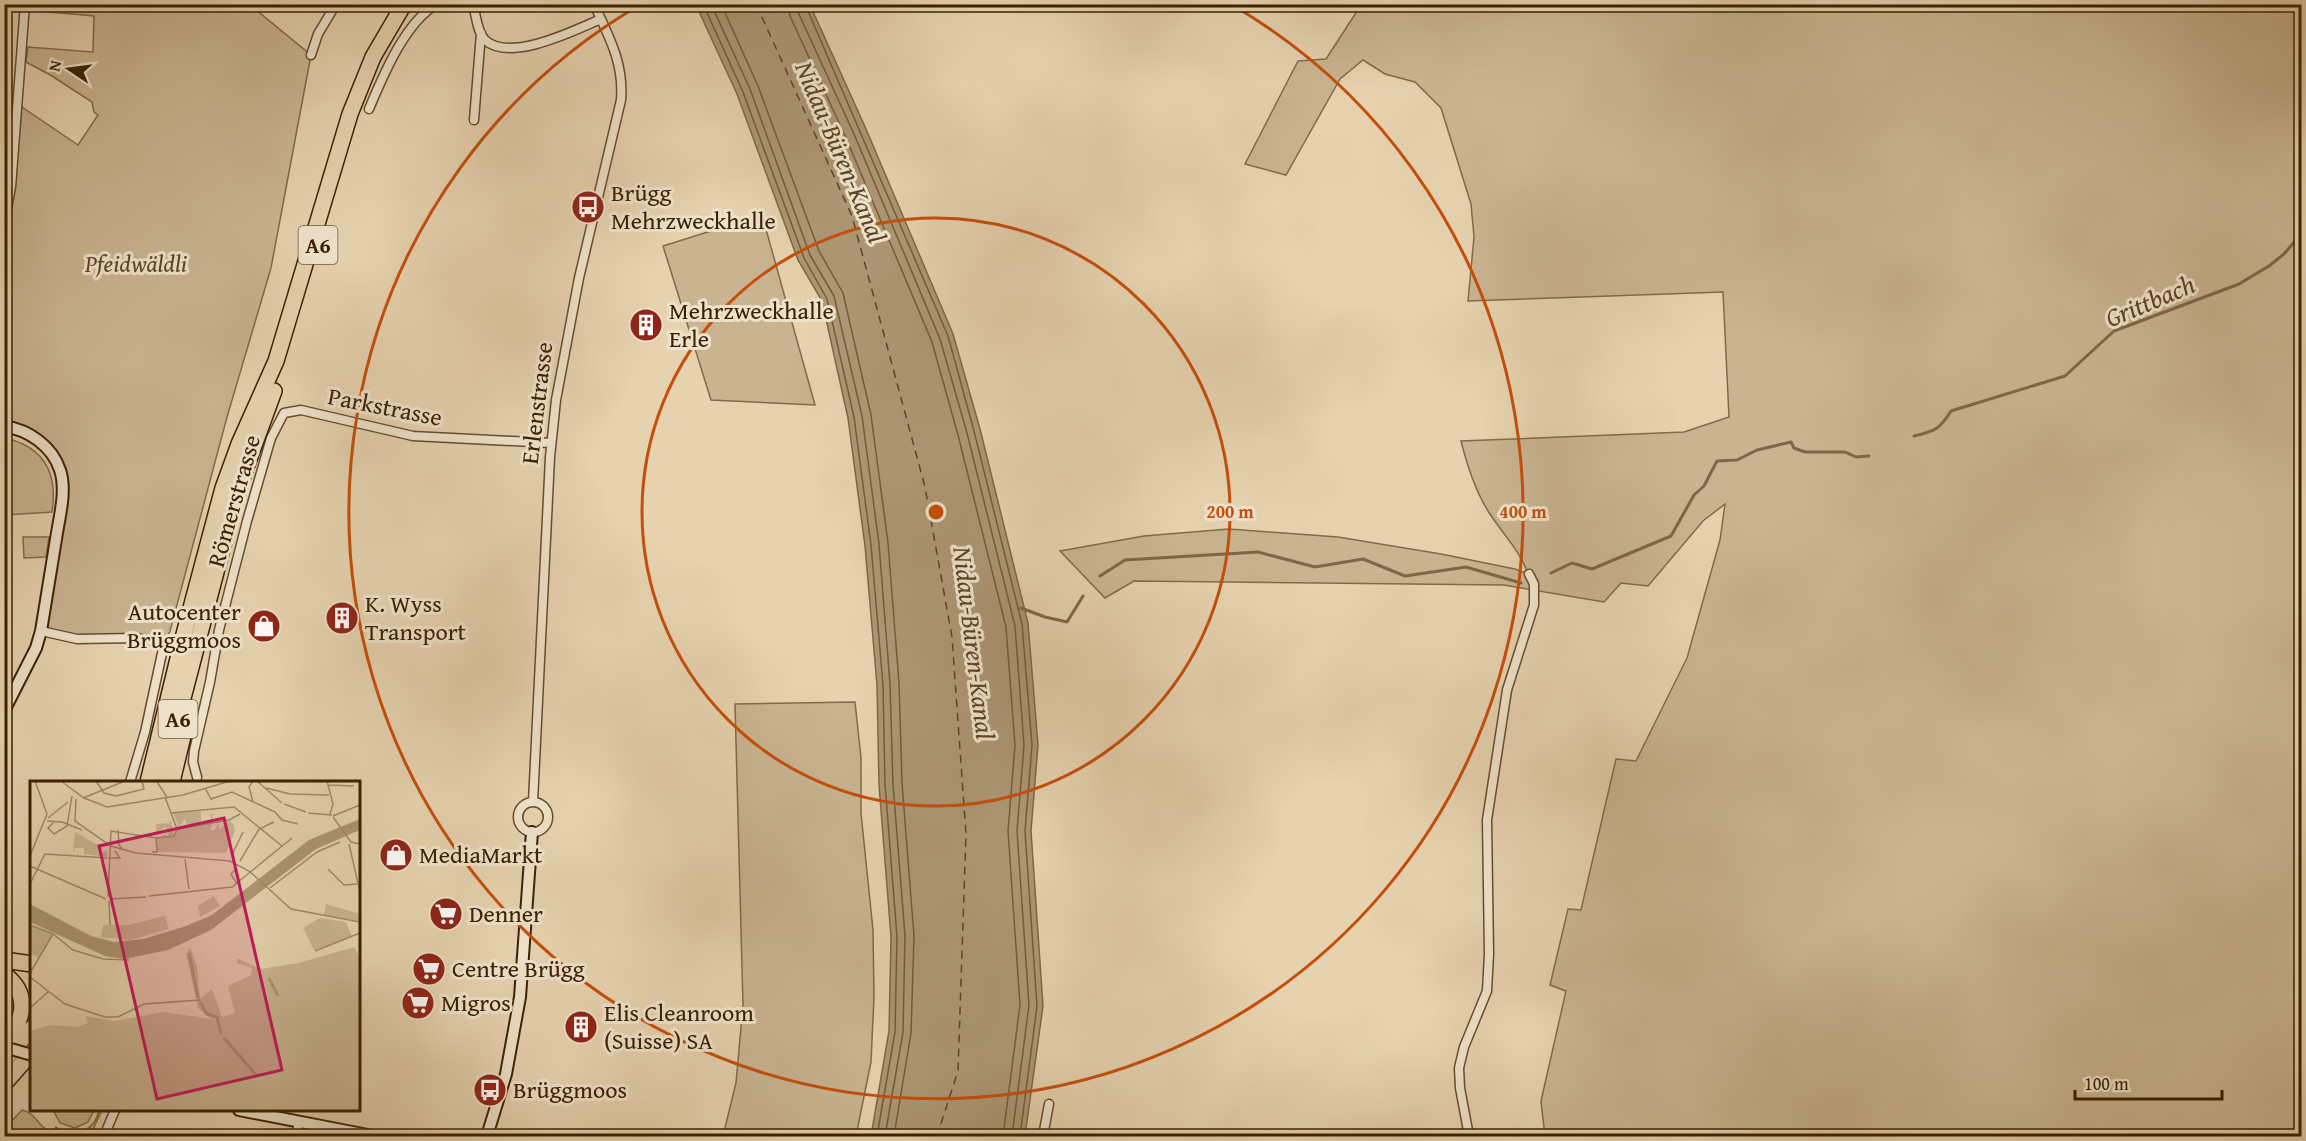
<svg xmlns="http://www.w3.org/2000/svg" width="2306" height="1141" font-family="'Gentium Book Plus',serif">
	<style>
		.green { fill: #c9b491; stroke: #826a49; stroke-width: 1.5 }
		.water { fill: #ac9674; stroke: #7e6746; stroke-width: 1.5 }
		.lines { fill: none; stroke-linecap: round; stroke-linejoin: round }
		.shore { stroke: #735c3a; stroke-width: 1.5 }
		.stream { stroke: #7e6746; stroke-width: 3 }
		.ferry { stroke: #5c4424; stroke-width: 1.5; stroke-dasharray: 8 6; stroke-linecap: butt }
		.street-casing { stroke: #654d2c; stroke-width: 11 }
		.secondary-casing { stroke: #3a2101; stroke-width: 14 }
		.highway-casing { stroke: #3a2101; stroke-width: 18 }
		.street { stroke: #efe2cb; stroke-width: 8 }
		.secondary { stroke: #efe2cb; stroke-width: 10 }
		.highway { stroke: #e6d2af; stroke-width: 15 }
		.secondary-bridge-casing { stroke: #3a2101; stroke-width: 14; stroke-linecap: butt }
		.secondary-bridge { stroke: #efe2cb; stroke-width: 10 }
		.ring { fill: none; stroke: #c54e0a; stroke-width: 3 }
		.labels { text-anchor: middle; stroke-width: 6; stroke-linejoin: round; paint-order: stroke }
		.shield { fill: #efe2cb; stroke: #705b3e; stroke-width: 1.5 }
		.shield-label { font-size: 22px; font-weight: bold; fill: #3a2101 }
		.poi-label { font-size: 24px; fill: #3a2101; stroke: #efe2cb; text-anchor: start }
		.park-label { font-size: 24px; font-style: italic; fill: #5e4625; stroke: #efe2cb }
		.street-label { font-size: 24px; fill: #3a2101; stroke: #efe2cb }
		.water-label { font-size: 26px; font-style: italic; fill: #5c4424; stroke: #efe2cb }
		.inset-river { fill: none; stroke: #ac9674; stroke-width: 3 }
		.inset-road { fill: none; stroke: #a18b69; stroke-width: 1.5 }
		.view { fill: #c2185b; fill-opacity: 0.15; stroke: #c2185b; stroke-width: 3 }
		.inset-edge { fill: none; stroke: #3a2101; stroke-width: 3 }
		.centre { fill: #c54e0a; stroke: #efe2cb; stroke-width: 3 }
		.ring-label { font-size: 18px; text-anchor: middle; font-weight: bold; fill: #c54e0a; stroke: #efe2cb; stroke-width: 6; stroke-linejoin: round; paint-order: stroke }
	</style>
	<rect width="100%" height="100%" fill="#e6d2af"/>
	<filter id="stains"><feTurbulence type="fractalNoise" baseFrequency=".00333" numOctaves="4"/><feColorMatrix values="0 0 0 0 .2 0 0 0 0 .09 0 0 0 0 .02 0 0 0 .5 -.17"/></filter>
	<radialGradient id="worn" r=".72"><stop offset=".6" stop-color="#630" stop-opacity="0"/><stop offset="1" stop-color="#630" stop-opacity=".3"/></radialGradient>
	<path class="green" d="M39,5H250L311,55L271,268L227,417L170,631L164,644L137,638L77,639L41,631L62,494L50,452L4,424V237L16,103L78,145L98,115L94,112L92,102L52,76L26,62L28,47L93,52L94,16L39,11Z
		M1361,5H2301V1136H1545L1541,1101L1566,991L1550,985L1568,909L1581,910L1616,759L1636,761L1687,658L1720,540L1725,504L1703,521L1648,586L1621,583L1604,602L1504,585L1134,581L1105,598L1060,551L1144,536L1229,529L1338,537L1441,554L1515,569L1528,574C1520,550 1501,532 1488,511C1475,490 1467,465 1461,441L1684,432L1729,417L1723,292L1468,301L1474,237L1471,204L1441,108L1415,82L1385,74L1363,60L1340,79L1286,175L1245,164L1298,61L1326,59Z
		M762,215L815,405L711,400L663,246Z
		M5,438C44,447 58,473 52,512L5,515Z
		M23,537H49L46,557L24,558Z
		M855,702L861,758V813L873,930L874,997L871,1062L856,1136H723L736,1083L743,1005L735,704Z
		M22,1110C37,1113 38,1129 53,1132L56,1127C74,1140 95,1131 99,1110H102L90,1136L80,1135L5,1136V1128Z
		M53,1110H94L88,1122L75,1128L60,1123Z"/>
	<path class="water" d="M696,5H810L866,129L953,334L980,429L1028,623L1038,745L1031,831L1043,1006L1025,1136H871L889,1031L891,937L879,785L877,685L865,546L848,418L822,301L798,260L737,94Z"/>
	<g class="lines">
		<path class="shore" d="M703,4L743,92L804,258L827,299L854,417L871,545L883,685L885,784L897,937L895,1032L877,1136
			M711,4L750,89L810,255L834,296L862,416L879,544L890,684L893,784L905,936L903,1032L885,1136
			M721,4L758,86L819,251L843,293L871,415L888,543L899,683L902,783L914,936L911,1033L894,1136
			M788,4L790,16L846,138L932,342L958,435L1006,627L1015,745L1008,831L1020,1005L1003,1136
			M797,4L798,12L854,134L940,339L967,433L1015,626L1024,745L1017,831L1029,1005L1012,1136
			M805,4L948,336L974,431L1022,624L1032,745L1025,831L1037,1006L1020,1136"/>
		<path class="stream" d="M1914,436C1935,431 1939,430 1951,411L2065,376L2114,331L2239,284L2269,266L2284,254L2302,233
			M1551,573L1572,563L1592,569L1671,536L1694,495L1704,486L1717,461L1737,460L1757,450L1791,442L1794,448L1805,452H1845L1856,457L1869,456
			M1100,576L1125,560L1258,552L1315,567L1363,559L1405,576L1466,567L1521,583
			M1021,608L1045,617L1067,622L1083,596"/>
		<path class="ferry" d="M756,4L852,216L925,487L952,637L966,834L958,1071L937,1136"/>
		<g class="street-casing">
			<path id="street" d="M473,4C476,15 477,32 485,40C510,63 575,30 601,19
				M311,55L318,34L336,4
				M369,109C383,76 405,22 437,4
				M474,120L481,33
				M4,237L7,208L11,187L25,4
				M41,631L77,639L137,638L164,644L145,732L130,782
				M197,777L193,762L194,751L210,682L219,630L247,521L271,438L284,413L301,410L413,436L551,443
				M533,802L550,457L556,400L579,278L621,100C624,63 609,37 594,4
				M518 817a15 15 0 1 1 30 0a15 15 0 1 1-30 0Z
				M104,1136L115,1110
				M296,1136L299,1122
				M1043,1136L1049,1104
				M1469,1136L1460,1088L1459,1068L1464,1047L1487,991L1489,954L1487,820L1507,690L1534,605V584L1529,574"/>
		</g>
		<g class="secondary-casing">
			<path id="secondary" d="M4,426C29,430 52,446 60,470C67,491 59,518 56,539C51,570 46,601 41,631L36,648L4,711
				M239,1110L373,1136
				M487,1136L506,1074L520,997L532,832"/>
		</g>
		<g class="highway-casing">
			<path id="highway" d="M148,782L183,638L223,488L239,444L276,361L350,114L373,57L404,4
				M161,782L237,492L274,391
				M172,782L183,736
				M4,960L32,964
				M4,974C33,996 22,1022 4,1047
				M4,1061L32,1028
				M4,1084L32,1052"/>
		</g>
		<use href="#street" class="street"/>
		<use href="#secondary" class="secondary"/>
		<use href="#highway" class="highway"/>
		<g class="secondary-bridge-casing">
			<path id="secondary-bridge" d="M4,1047L32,1055"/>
		</g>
		<use href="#secondary-bridge" class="secondary-bridge"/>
	</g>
	<g class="ring">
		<circle cx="936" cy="512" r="294"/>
		<path d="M1234 6A587 587 0 1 1 638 6"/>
	</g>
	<defs>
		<g id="bus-disc" transform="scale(1.725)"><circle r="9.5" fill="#8f2418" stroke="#efe2cb"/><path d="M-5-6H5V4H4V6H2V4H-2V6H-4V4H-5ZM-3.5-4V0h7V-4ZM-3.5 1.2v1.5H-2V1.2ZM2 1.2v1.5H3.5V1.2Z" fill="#fff"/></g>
		<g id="building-disc" transform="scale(1.725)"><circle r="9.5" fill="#8f2418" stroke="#efe2cb"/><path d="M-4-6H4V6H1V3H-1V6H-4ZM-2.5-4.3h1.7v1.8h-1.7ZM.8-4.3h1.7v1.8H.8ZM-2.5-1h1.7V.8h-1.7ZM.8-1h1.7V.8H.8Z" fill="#fff"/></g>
		<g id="shop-disc" transform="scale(1.725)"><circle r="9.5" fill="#8f2418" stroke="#efe2cb"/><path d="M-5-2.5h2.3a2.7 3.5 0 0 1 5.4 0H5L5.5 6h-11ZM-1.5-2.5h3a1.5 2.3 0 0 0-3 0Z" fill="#fff"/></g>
		<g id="supermarket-disc" transform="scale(1.725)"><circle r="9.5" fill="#8f2418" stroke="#efe2cb"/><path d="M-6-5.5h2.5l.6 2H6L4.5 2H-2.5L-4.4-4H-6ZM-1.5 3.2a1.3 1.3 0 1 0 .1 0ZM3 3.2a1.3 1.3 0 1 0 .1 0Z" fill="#fff"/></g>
	</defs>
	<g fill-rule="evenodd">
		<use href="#bus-disc" x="588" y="207"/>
		<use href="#building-disc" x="646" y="325"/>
		<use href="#building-disc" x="342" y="618"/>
		<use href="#shop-disc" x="264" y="626"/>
		<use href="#shop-disc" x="396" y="855"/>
		<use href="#supermarket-disc" x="446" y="914"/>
		<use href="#supermarket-disc" x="429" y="969"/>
		<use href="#supermarket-disc" x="418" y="1003"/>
		<use href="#building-disc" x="581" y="1027"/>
		<use href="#bus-disc" x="490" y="1090"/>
	</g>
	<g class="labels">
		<g class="shield">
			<rect x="298.5" y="226" width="39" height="38" rx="4.5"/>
			<rect x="158.5" y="700" width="39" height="38" rx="4.5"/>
		</g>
		<g class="shield-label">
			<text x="318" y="253">A6</text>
			<text x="178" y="727">A6</text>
		</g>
		<g class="poi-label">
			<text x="611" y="201">Brügg<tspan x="611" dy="28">Mehrzweckhalle</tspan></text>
			<text x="669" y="319">Mehrzweckhalle<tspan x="669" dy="28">Erle</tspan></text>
			<text x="365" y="612">K. Wyss<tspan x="365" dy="28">Transport</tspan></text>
			<text x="241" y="620" text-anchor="end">Autocenter<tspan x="241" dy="28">Brüggmoos</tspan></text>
			<text x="419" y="863">MediaMarkt</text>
			<text x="469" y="922">Denner</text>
			<text x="452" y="977">Centre Brügg</text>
			<text x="441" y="1011">Migros</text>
			<text x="604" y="1021">Elis Cleanroom<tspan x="604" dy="28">(Suisse) SA</tspan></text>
			<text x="513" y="1098">Brüggmoos</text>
		</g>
		<g class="park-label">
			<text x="136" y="272">Pfeidwäldli</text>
		</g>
		<g class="street-label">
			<text transform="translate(537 403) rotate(-83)" y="8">Erlenstrasse</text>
			<text transform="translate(385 407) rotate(11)" y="8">Parkstrasse</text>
			<text transform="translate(234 501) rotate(-74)" y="8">Römerstrasse</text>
		</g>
		<g class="water-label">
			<text transform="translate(841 152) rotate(67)" y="9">Nidau-Büren-Kanal</text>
			<text transform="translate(2150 301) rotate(-23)" y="9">Grittbach</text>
			<text transform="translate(974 643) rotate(83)" y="9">Nidau-Büren-Kanal</text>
		</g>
	</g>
	<g transform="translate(30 781)">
		<rect width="330" height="330" fill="#e6d2af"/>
		<path d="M171,30V42L182,41L180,33H185L182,34L183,41L180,49H185L188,41L190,48L199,39L204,44L205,50L196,72L127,71L126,43L140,42V37L144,53L139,55L136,46L127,51L128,57L136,53V56L143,55L147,48L157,44L155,38L149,46L143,32ZM45,51L73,67L71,71L77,70V76L54,73V67H45L43,72ZM184,115L190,125L170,136L168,125ZM296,123L330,133V140L294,134ZM135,135L139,148L100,159L71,156L73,144H98ZM290,137L316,141L322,156L284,169L273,147ZM0,144L23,153L8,176L0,172ZM324,166L329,174L330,168V330H0L1,250L20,244L48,246L58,242L56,235L84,240L134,231L181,238L168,227L156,173L160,167L167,185L170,218L182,208L192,236L205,232L198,205L221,194L222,187L207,182V177L230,188L269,182Z" fill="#c9b491"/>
		<path d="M330,38V49L286,68L181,149L138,169L94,178L75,175L0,141V123L61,155L84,161L114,158L156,145L182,134L279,59Z" fill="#ac9674"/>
		<path class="inset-river" d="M235,101L281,60L330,44M0,138L78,167L101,169L164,150L192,135L231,104M159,172L168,217M239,197L248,215M170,221L177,233L187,236L191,253M194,257L227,295"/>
		<path class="inset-road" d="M31,0L54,17L77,26L153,14L200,0M66,0L74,12L86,15L114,8L112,0M223,0L219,6L223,21M227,0L252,22M297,0L303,23L300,33M127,1L137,16M298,4L324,5M175,7L181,18L202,11L245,31M236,7L260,13L299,14M53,17L95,0M46,18L45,40L81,65L106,72L200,80L219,90L261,128L330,141M254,23L276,31M245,31L252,39L268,43M140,32L204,26L252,65M278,32L302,34M303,35L330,24M303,36L321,61L330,63M18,37L38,21M17,40L32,41L52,49M24,41L18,47L24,53L37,45L42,15M147,48L199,39L210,33M88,49L89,64L93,69M319,63L330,111M122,71H127L126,57M202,74L213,51M0,75L17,33L5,0M78,77H90L85,70M155,78L159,108M210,80L229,48L244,41M0,85L76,118M206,88L201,93L207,103M298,88L314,104L327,103M0,103L15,73L77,77M240,107L287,71L310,61M119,115L202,106L262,57M78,116L81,50L126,57L144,55L147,48L135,16M80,118L116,116M79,120L80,144M0,144L23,153L43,169L73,178L99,179M285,170L330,152M0,192L23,153M0,196L35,223L75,236H88L114,223L170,219M0,227L19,210"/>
		<path class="view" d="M194,37L252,289L127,318L69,65Z"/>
		<rect width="330" height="330" class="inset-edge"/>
	</g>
	<circle cx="936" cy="512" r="9" class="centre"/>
	<g class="ring-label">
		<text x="1230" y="518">200 m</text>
		<text x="1523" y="518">400 m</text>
	</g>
	<rect width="2306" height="1141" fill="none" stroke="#e6d2af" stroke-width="24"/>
	<rect x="6" y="6" width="2294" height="1129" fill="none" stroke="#3a2101" stroke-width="3"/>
	<rect x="12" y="12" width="2282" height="1117" fill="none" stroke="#3a2101" stroke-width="1.5"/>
	<g transform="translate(69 69) rotate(283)" stroke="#efe2cb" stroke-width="4.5" paint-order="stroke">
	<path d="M0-4.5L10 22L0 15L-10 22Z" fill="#3a2101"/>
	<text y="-9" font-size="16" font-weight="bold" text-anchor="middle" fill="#3a2101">N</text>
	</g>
	<path d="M2075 1090v9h147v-9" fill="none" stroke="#3a2101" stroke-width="3"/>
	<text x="2084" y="1090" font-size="18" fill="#3a2101" stroke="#efe2cb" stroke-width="4.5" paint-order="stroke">100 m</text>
	<rect width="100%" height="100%" filter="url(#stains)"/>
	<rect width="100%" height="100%" fill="url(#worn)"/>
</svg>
